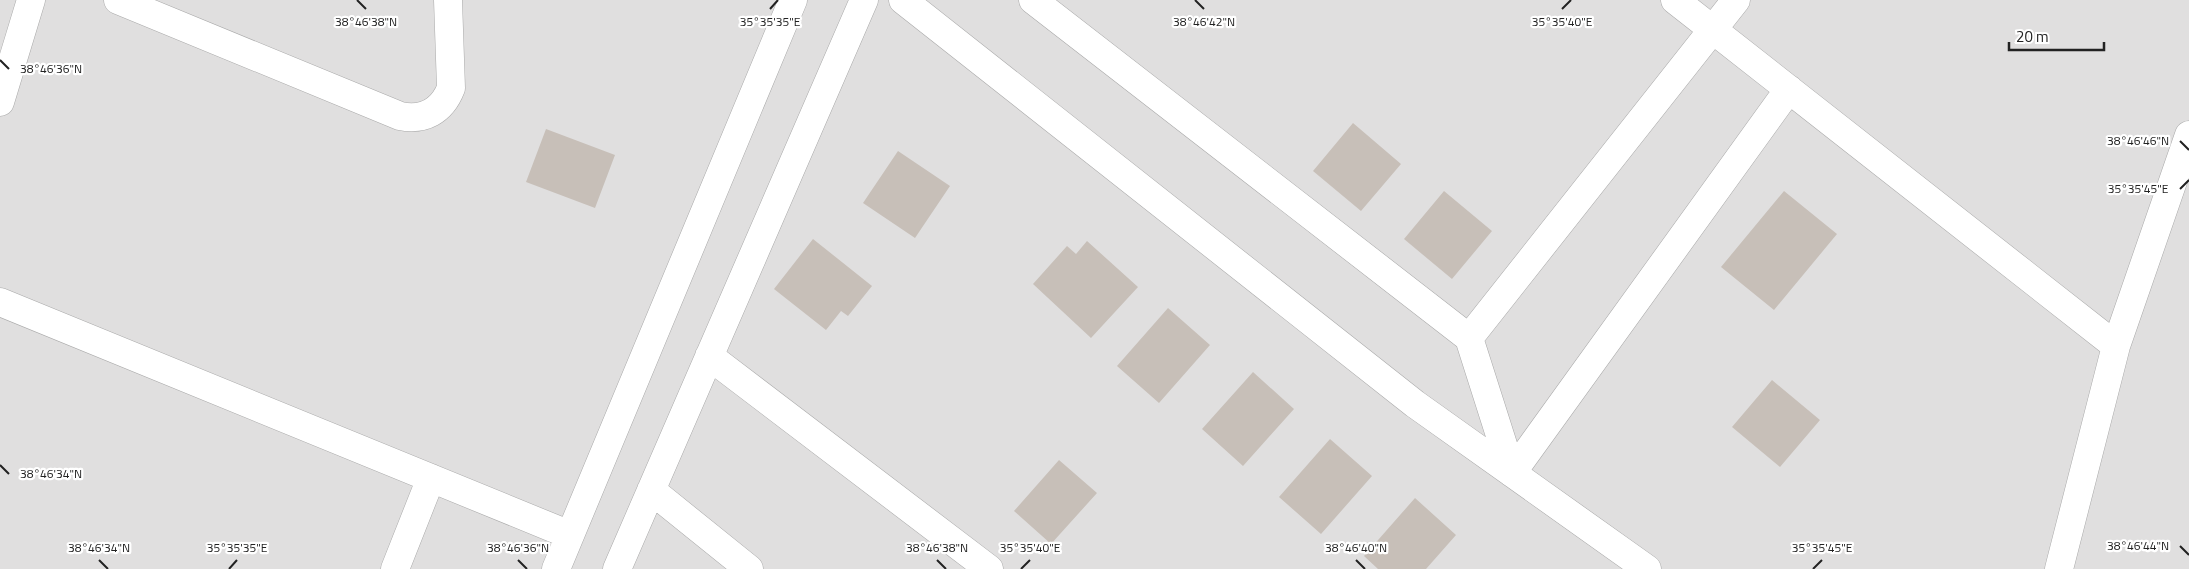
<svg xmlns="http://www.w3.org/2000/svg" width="2189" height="569" font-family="'Titillium Web',sans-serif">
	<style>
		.residential { fill: #e0dfdf }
		.building { fill: #c7bfb8 }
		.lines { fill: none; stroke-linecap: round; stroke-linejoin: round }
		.minor-casing { stroke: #a9a9a9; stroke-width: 29 }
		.minor { stroke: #fff; stroke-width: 28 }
		.ticks { fill: none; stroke: #222; stroke-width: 2 }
		.ticks-label { font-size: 12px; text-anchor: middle; fill: #222; stroke: #fff; stroke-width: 4.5; stroke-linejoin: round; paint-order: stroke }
	</style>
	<rect width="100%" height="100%" fill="#f2efe9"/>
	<path class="residential" d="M0,0H2189V569H0Z"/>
	<path class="building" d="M1353,123L1401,164L1361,211L1313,171Z
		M546,129L615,155L595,208L526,182Z
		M898,151L950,186L915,238L863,203Z
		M1444,191L1492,231L1452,279L1404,239Z
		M1784,191L1837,234L1774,310L1721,267Z
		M813,239L872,286L848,316L841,311L826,330L774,289Z
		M1087,241L1138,287L1091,338L1033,284L1067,246L1076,254Z
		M1168,308L1210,345L1159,403L1117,366Z
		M1253,372L1294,409L1243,466L1202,429Z
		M1772,380L1820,420L1780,467L1732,427Z
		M1330,439L1372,476L1321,534L1279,497Z
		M1059,460L1097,493L1051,544L1014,511Z
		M1415,498L1456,535L1426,569H1378L1364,556Z"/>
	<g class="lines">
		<g class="minor-casing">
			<path id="minor" d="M118,0L400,116C424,121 442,111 451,88L448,0
				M903,0L1415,404L1647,569
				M1033,0L1469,338L1512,473
				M1675,0L2116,346
				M0,102L31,0
				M0,302L570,535
				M1469,338L1736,0
				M709,356L989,569
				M1512,473L1789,89
				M651,490L749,569
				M395,569L431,478
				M556,569L793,0
				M617,569L864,0
				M2059,569L2116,346L2189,135"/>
		</g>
		<use href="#minor" class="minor"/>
	</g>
	<path class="ticks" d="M357,0L366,9M1195,0L1204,9M770,9L778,0M1562,9L1571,0M0,60L9,69M2180,141L2189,150M2180,189L2189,180M0,465L9,474M2180,546L2189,555M99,560L108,569M518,560L527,569M937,560L946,569M1356,560L1365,569M229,569L237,560M1021,569L1030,560M1813,569L1822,560"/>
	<g class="ticks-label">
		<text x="366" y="26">38°46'38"N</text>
		<text x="1204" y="26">38°46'42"N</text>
		<text x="770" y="26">35°35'35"E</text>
		<text x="1562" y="26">35°35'40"E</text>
		<text x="51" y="73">38°46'36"N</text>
		<text x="2138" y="145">38°46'46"N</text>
		<text x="2138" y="193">35°35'45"E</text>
		<text x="51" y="478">38°46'34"N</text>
		<text x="2138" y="550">38°46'44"N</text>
		<text x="237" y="552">35°35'35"E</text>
		<text x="1030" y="552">35°35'40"E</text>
		<text x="1822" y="552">35°35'45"E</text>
		<text x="99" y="552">38°46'34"N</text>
		<text x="518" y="552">38°46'36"N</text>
		<text x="937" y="552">38°46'38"N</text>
		<text x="1356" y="552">38°46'40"N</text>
	</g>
	<path d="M2009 42v8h95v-8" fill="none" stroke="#222222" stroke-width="2.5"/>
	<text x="2016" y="42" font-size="15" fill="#222222" stroke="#ffffff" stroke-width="4" paint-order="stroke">20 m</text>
</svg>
